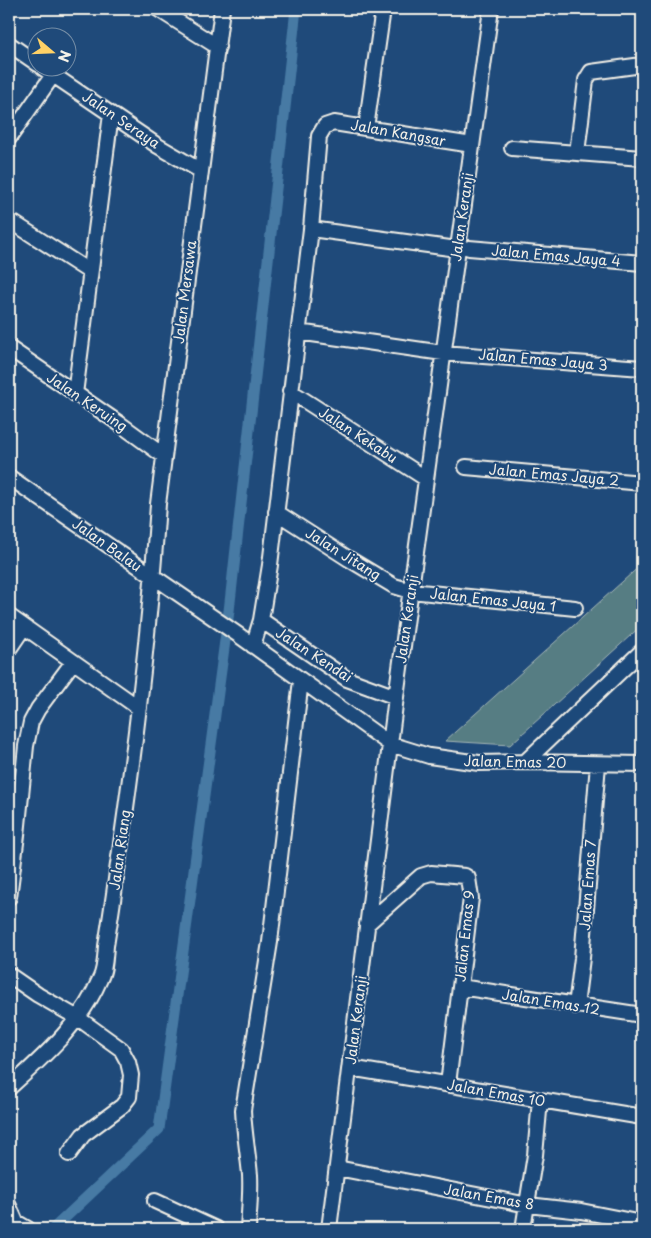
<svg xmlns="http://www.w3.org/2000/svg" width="651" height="1238" font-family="'Playpen Sans',sans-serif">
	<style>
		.built { fill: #35557e }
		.green { fill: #577d83; stroke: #a6b7b6 }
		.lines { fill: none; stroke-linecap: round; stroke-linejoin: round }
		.canal { stroke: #477aa4; stroke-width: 11 }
		.minor-casing { stroke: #f4f1e8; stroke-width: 18 }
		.minor { stroke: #1f4a7a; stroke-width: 14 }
		.labels { text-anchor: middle; stroke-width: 4; stroke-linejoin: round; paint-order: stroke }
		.street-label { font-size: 14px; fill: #f4f1e8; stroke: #1f4a7a }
	</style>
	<rect width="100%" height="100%" fill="#1f4a7a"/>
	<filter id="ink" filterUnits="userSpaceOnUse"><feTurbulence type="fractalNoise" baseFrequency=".02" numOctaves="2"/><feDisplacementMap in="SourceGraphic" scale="10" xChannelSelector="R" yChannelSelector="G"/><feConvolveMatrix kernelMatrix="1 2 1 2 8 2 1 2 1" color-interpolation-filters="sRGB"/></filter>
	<g filter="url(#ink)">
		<path class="built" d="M579,1207L632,1216L630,1229H574Z"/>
		<path class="green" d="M642,564V625L510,745L445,741Z"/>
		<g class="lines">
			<path class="canal" d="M53,1229L159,1129L229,611L296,9"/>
			<g class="minor-casing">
				<path id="minor" d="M158,9L218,47
					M9,44L38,64
					M43,68L158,146L201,171
					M366,128L383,9
					M9,138L53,75
					M512,148L642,158
					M577,153L586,80L591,72L642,65
					M9,220L90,272
					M311,229L457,249
					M469,248L642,263
					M298,332L443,353L642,368
					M9,348L120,424L164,456
					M290,391L425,478
					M75,394L111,114
					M466,467L642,483
					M9,477L237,634L390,744L429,756L479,763L525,762L642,764
					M276,512L349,559L394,586L411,591L575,608
					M9,616L139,708
					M261,620L347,679L396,697
					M253,646L261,620L270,565L311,229L319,136L325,126L334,123L472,145
					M9,649L24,627
					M525,762L642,651
					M9,897L17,835L26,746L31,722L38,709L73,662
					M367,924L421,876L431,873L465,876L468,878L471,898L448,1084
					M9,975L38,995L78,1018L121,1049L128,1062L131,1075L129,1097L122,1106L83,1135L69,1154
					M460,987L642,1015
					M576,1006L582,958L598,764
					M350,1068L642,1117
					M9,1088C44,1056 81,1024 100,979C105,970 105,957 106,946C110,921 114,896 117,871C135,749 150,627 158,504L222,9
					M337,1168L528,1205L581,1211L642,1223
					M155,1201L216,1229
					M9,1206L16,1222L28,1229
					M248,1229C249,1211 251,1193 250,1175C248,1153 244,1132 243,1110L270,942L301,680
					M329,1229L396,697L491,9
					M523,1229L535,1155L540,1100"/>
			</g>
			<use href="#minor" class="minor"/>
		</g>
	</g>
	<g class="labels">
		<g class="street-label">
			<text transform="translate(121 120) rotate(34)" y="5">Jalan Seraya</text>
			<text transform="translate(398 133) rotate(10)" y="5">Jalan Kangsar</text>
			<text transform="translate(462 217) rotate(-82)" y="5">Jalan Keranji</text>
			<text transform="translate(556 256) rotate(5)" y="5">Jalan Emas Jaya 4</text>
			<text transform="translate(185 292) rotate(-83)" y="5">Jalan Mersawa</text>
			<text transform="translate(543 360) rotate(5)" y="5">Jalan Emas Jaya 3</text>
			<text transform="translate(87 402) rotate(34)" y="5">Jalan Keruing</text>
			<text transform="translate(358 435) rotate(33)" y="5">Jalan Kekabu</text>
			<text transform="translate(554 475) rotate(5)" y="5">Jalan Emas Jaya 2</text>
			<text transform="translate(107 545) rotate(35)" y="5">Jalan Balau</text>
			<text transform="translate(343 554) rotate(32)" y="5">Jalan Jitang</text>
			<text transform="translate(493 600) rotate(6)" y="5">Jalan Emas Jaya 1</text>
			<text transform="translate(407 619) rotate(-82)" y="5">Jalan Keranji</text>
			<text transform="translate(314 655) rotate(33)" y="5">Jalan Kendai</text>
			<text transform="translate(515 762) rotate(1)" y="5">Jalan Emas 20</text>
			<text transform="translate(120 850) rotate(-82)" y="5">Jalan Riang</text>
			<text transform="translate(588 885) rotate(-86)" y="5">Jalan Emas 7</text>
			<text transform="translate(465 936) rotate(-84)" y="5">Jalan Emas 9</text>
			<text transform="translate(551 1002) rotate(9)" y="5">Jalan Emas 12</text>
			<text transform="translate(356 1020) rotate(-83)" y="5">Jalan Keranji</text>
			<text transform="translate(496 1093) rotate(10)" y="5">Jalan Emas 10</text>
			<text transform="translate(489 1197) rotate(10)" y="5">Jalan Emas 8</text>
		</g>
	</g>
	<rect width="651" height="1238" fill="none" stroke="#1f4a7a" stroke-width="30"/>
	<rect x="15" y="15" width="621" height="1208" fill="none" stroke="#f4f1e8" stroke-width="2" filter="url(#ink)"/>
	<g transform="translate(52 52) rotate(109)"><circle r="24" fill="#1f4a7a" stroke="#748da6"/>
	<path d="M0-4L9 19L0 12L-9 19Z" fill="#ffd166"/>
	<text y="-8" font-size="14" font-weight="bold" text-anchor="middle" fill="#f4f1e8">N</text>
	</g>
</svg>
